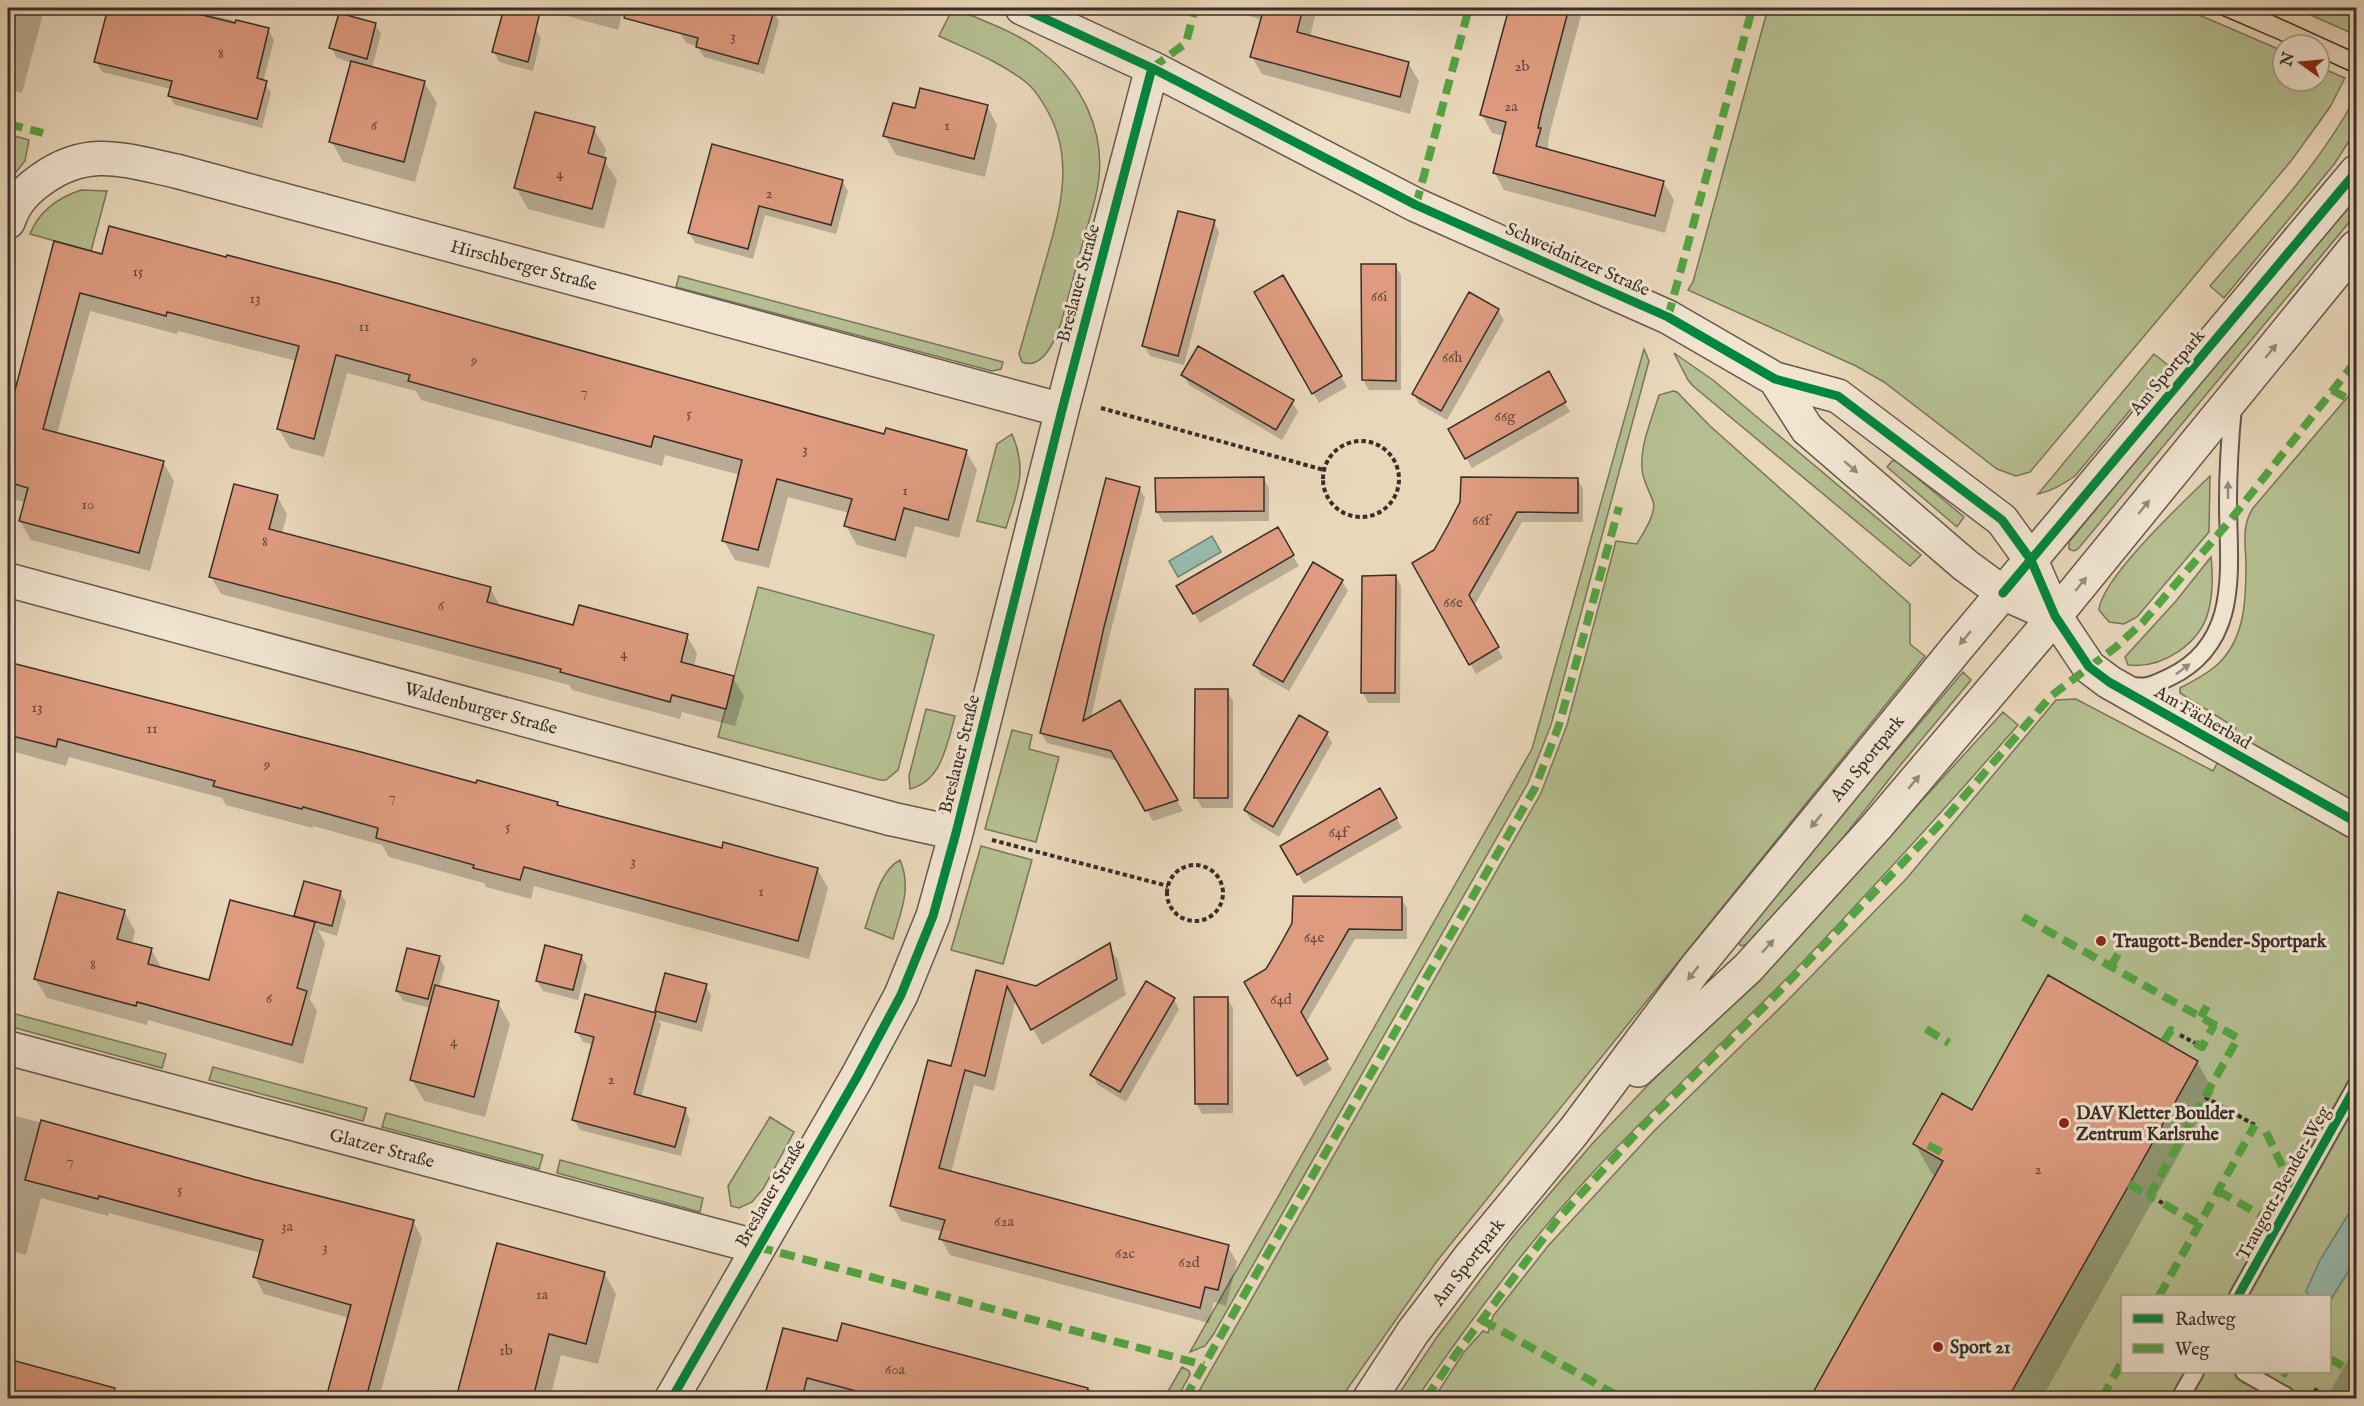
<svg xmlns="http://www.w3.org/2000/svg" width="2364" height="1406" font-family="'IM FELL English',serif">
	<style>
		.green { fill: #b5be90; stroke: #77765c; stroke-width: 1.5; fill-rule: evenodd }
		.water { fill: #97baad; stroke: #718278; stroke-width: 1.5 }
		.shadow { fill: #0003 }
		.building { fill: #de9b7f; stroke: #392e28; stroke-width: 1.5 }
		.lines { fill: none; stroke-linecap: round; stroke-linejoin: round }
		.service-casing { stroke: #65584c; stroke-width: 20 }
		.minor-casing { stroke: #65584c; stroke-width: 36 }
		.tertiary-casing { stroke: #65584c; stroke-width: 36 }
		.path { stroke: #392e28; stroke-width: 4; stroke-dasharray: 4.5 3; stroke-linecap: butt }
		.service { stroke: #f1e5d2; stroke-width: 16 }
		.minor { stroke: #f1e5d2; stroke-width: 33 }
		.tertiary { stroke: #f1e5d2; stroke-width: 33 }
		.tram { stroke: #392e28; stroke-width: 1.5 }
		.quiet { stroke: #53a442; stroke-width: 8; stroke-dasharray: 15 8; stroke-linecap: butt }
		.cycleway-casing { stroke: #f1e5d2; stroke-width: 13 }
		.cycleway { stroke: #00873e; stroke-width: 9 }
		.oneway { fill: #958a7d }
		.poi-dot { fill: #8f2418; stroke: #f1e5d2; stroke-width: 2 }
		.labels { text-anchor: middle; stroke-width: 6; stroke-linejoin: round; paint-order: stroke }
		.number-label { font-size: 15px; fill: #62493e }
		.street-label { font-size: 18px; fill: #392e28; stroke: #f1e5d2 }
		.poi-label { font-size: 18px; font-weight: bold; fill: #392e28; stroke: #f1e5d2; text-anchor: start }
	</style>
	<rect width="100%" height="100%" fill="#e9d7ba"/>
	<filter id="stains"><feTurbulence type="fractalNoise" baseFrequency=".00333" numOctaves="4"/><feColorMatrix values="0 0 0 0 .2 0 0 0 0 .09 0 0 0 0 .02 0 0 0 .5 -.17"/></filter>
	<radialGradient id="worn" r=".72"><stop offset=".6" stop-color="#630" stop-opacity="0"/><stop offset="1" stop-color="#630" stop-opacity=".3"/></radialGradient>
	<path class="green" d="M953,8C983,21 1018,32 1043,53C1081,82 1104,129 1099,177C1097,198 1089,219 1084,239C1076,267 1069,295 1061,323C1056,338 1043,371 1022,362L1019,354C1027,326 1035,298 1043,270C1058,217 1077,162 1047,110C1042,101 1036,91 1028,84C1003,63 969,50 939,36Z
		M1768,8H2183L2283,51V81H2319V67L2345,78L2330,107L2291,161L2030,472L2016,476L1997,469L1884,382L1856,366L1688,290L1693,282Z
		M2295,8H2356V35Z
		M2356,96V130L2335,163L2224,298L2210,286C2262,225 2319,166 2356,96Z
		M8,134L29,140L25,161L8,182Z
		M81,190L107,191L91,251L30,234C39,211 57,198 81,190Z
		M2356,193V214L2078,549L2074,551L2069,549V542Z
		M679,276L1003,362L1001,369L992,371L676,287Z
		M1644,349L1649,361L1551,725L1528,783L1213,1335L1205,1346L1190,1352L1532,749Z
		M1674,353L1713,380L1921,555L1910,566L1693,386L1688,380Z
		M2154,354L2168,365L2075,476C2063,484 2052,491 2038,494Z
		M2356,387V1398H1434L1464,1352L1483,1331L1488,1333L1493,1316L1548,1246L1654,1131L1785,1003L1907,878L2056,700L2076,699L2213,771L2236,728L2180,693V688C2193,681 2208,674 2219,663C2246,637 2246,596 2246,562C2245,542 2242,525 2253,508ZM2122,1296H2330V1372H2122Z
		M1673,391L1677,392L1710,426L1910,604V644L1925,656L1437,1261L1341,1398H1195L1541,793L1567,725L1616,541L1637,544C1643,533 1657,513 1653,501C1649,490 1643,481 1642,469C1640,444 1652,419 1659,395Z
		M1012,434C1028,471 1017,492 1006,528L977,521L997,444Z
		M1892,461H1897L1964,517L1957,527L1887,467Z
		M2210,476L2209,532L2137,617L2124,624L2109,622L2099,610C2101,579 2185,500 2210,476Z
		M2211,557C2213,575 2213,592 2209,609C2201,644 2162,669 2128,665L2125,657L2176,601Z
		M758,587L934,635L898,770L886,780H880L718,737Z
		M1963,672L1971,680L1898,768L1812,877L1752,943L1741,946L1737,941L1761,910Z
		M926,709L955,716C947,744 942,781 910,789L909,776Z
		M2003,712L2018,725C1946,808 1871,890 1795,970C1729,1037 1660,1101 1596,1169C1530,1240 1471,1319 1417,1398H1396L1437,1337L1511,1239L1592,1144L1687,1044L1784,951Z
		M1012,730L1032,735L1029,749L1059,757L1036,842L985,829Z
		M981,846L1032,860L1003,964L951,950Z
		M900,860C912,888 901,911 893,939L865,928C873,906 879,871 900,860Z
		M8,1012L166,1054L162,1068L8,1026Z
		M213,1067L367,1108L363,1121L209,1080Z
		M386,1113L543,1155L539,1169L382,1127Z
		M770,1117L794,1132L763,1189L752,1202L739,1208L731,1206L728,1186Z
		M560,1160L703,1198L700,1212L557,1173Z
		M1182,1367L1189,1371L1190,1375L1177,1398H1164Z"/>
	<path class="water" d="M1212,536L1221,552L1178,577L1169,561Z
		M2351,1210H2356V1259L2330,1301V1296H2309L2306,1291L2320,1260Z"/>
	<path class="shadow" d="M8,8H39L43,14L22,93L8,90Z
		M110,8H196L195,11L268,29L274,40L263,82L271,92L262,128L175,105L169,95L171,89L102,72L96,61Z
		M538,8H624L618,30Z
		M687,8H760L773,11L779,21L764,74L704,57L697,46L686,43L680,33Z
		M1241,8H1317L1310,37L1408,63L1419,81L1410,114L1262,74L1252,57L1262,20L1246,15Z
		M1510,8H1583L1550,132L1548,143L1549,152L1663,182L1674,200L1665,233L1504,190L1494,172L1504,136L1492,133L1482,115Z
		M375,24L381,34L372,68L424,82L437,103L415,182L343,162L331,141L352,63L337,58L331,48Z
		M535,28L541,38L533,71L499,62L494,52Z
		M987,106L997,125L985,177L896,155L885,136Z
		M594,129L606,150L603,159L617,180L604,229L528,209L516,188Z
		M713,146L842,181L848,191L836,234L765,215L753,259L695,243L689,233Z
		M1214,222L1219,232L1184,365L1150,356L1144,346Z
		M55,243L885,435L966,451L977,470L959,538L915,526L906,558L857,545L846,526L849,513L788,497L769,568L735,560L724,541L740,475L665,455L662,466L421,400L416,391L347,373L324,457L290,448L278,428L297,361L178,331L177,334L90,311L57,434L163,462L174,481L150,571L31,540L20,521L25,502L8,498V423Z
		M1395,265L1401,275V390H1369L1363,380Z
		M1283,277L1347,387L1319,403L1256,292Z
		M1498,310L1504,320L1447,420L1419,404L1414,394Z
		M1548,373L1570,412L1472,468L1450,429Z
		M1183,375L1292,402L1298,412L1282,440L1189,385Z
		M1263,478L1269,488V521L1163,522L1157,512L1156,479Z
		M1577,479L1583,489V522H1522L1474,606L1503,658L1476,674L1414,564Z
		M1139,488L1145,498L1109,638L1091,718L1119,702L1183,811L1153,821L1118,761L1047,743L1041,733Z
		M277,496L287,514L282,534L490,588L500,606L574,627L687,636L697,653L694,667L733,678L744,696L735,726L682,712L680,719L572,690L569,685L221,594L211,577Z
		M1277,529L1299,566L1200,623L1178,586Z
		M1396,576L1401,586L1400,703H1368L1363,693Z
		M1342,581L1348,591L1289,691L1261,675L1255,665Z
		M8,664L360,753L477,785L557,803L559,807L723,850L817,869L828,888L809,959L534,886L531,899L486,887L484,883L389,857L382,845L313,826V828L226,805L222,798L69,757L66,766L8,750Z
		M1227,691L1233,701V808H1202L1196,797Z
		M1327,733L1332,743L1279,837L1251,820L1245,810Z
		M1380,790L1402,828L1304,884L1282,847Z
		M340,892L346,902L337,936L318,930L325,943L310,999L317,1011L303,1064L148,1020L147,1025L47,998L35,979L124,911L135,931L132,944L151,949L162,969L210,982L298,919L296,916Z
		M1401,898L1407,908V939H1355L1306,1023L1332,1070L1304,1086L1246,982Z
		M1109,946L1118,961L1126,995L1042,1045L1016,999L994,1091L974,1085L951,1173L1228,1247L1237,1262L1226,1306L1214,1302L1209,1323L950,1255L941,1239L943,1232L901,1221L892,1205L952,1068L977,972L1036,988Z
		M581,956L587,966L578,1000L543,991L537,981Z
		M439,957L445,967L439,987L498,1003L510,1024L485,1117L424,1101L412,1080L430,1008L403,1001L397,991Z
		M706,986L711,996L702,1032L658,1020L661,1024L641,1098L685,1109L690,1120L681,1156L580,1130L574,1120L594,1045L583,1042L577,1032L586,996L659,1015L656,1011Z
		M1227,998L1233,1008V1113L1202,1114L1196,1103Z
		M1174,999L1179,1009L1126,1102L1098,1085L1092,1075Z
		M2197,1062L2214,1092L2042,1398H1811L1936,1176L1932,1174L1915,1144L1973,1112Z
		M8,1114L413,1221L422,1238L379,1398H328L349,1318L264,1294L255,1277L261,1253L109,1213L108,1216L41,1198L26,1255L8,1250Z
		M498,1245L604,1273L616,1294L598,1364L561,1355L550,1398H458Z
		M843,1324L1123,1398H766L784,1329L838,1343Z
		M2356,1346V1398H2326Z
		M8,1360L63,1376L74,1394L73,1398H8Z"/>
	<path class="building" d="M108,8H174L235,23L236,20L269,28L257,78L267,81L257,119L168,96L172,81L94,62Z
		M504,8H541L528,62L492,52Z
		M626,8H775L758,64L696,47L698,38L624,18Z
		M1264,8H1303L1297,32L1409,62L1400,97L1250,57Z
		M1509,8H1569L1541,114L1538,128H1541L1536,146L1664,181L1655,216L1493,173L1506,122L1480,115Z
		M339,13L376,23L367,59L329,48Z
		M351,61L425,81L404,162L329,142Z
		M920,88L988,105L974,159L883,136L893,103L915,108Z
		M535,112L595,127L588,153L606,158L592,209L514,188Z
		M712,144L843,180L831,225L759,206L748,249L688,233Z
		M1178,211L1215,220L1178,356L1142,346Z
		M109,226L226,257L227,255L336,283L884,434L886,428L967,450L948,520L904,508L895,540L844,526L852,499L777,479L758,550L722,541L742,460L654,436L651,447L408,381L410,375L336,355L314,439L277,429L299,346L167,312L166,316L80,293L43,429L164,461L139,553L19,521L28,488L8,482V417L54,241L102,254Z
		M1361,264H1396V381L1362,380Z
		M1283,275L1342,376L1312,394L1254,292Z
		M1469,292L1499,309L1441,411L1412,394Z
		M1198,346L1294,400L1276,430L1181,375Z
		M1549,371L1566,402L1465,459L1448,429Z
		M1264,477V511L1156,512L1155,478Z
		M1461,477L1578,478V513L1517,512L1469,595L1499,647L1469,665L1412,563L1434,550L1447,527L1460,502Z
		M1106,478L1140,487L1104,627L1083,721L1120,700L1178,800L1145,811L1111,751L1040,733Z
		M234,484L278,495L269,529L491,587L487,602L573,625L579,605L688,634L681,662L734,676L726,709L672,695L670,702L560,672L561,669L209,577Z
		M1278,527L1294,555L1193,614L1176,586Z
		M1313,562L1343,580L1283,682L1253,665Z
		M1396,575L1395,693H1361L1362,576Z
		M8,662L361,752L476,783L477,780L558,802L557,805L722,848L723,842L818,868L798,941L524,867L520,880L473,868L474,865L376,838L378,828L303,807L302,809L213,786L215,781L58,739L56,747L8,735Z
		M1195,689H1228V798H1194Z
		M1299,715L1328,732L1273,827L1244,810Z
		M1380,788L1397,818L1297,875L1280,846Z
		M304,881L341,891L332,926L294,916Z
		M58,892L125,910L117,939L152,948L148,964L209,980L230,900L315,922L297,988L307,991L292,1045L137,1002L136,1006L34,979Z
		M1293,896L1402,897V930L1349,929L1301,1012L1328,1059L1297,1076L1244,982L1266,969L1280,945L1292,923Z
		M1110,943L1117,979L1031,1030L1007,986L985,1076L965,1070L939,1168L1229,1245L1218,1290L1205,1287L1200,1308L939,1239L945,1220L890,1206L928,1060L951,1066L976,970L1036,986Z
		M545,945L582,955L573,990L536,981Z
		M407,948L440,956L428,999L396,991Z
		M665,973L707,984L696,1022L655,1011Z
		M2048,975L2198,1061L2125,1192L2008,1398H1810L1943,1161L1913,1144L1942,1093L1972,1110Z
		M1146,981L1175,998L1120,1092L1090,1075Z
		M435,985L499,1001L474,1097L410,1080Z
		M585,994L656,1013L634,1094L686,1108L675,1147L572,1120L594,1037L575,1032Z
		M1194,997H1228V1104H1195Z
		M41,1120L256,1180L414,1220L366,1398H326L351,1305L253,1277L263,1240L99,1196L98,1199L25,1180Z
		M497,1243L605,1272L586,1344L549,1334L533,1398H456Z
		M842,1323L1088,1388L1087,1398H882L807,1378L802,1398H764L783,1328L837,1341Z
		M8,1359L115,1388L113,1398H8Z"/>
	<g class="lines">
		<g class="service-casing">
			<path id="service" d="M2127,685C2147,689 2153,685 2170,677C2242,642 2228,567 2228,502C2228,470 2230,438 2233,406
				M2238,1296L2356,1086
				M2244,1372L2286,1396
				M2180,1398L2195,1372"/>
		</g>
		<g class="minor-casing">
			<path id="minor" d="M1022,8L1152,68L1416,205L1668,317L1775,379L1838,396L2002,520L2031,560L2055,616L2089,667L2109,682L2356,822
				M8,222C15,202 25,191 42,179C88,146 124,160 176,171L1062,410
				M1775,379L1807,429L1965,565L2003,593L2055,616
				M8,580L892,819L956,833
				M8,1048L758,1247
				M672,1398L857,1077L901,995L933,916L956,833L1062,410L1152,68"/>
		</g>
		<g class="tertiary-casing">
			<path id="tertiary" d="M1638,1070L1748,968L1876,827L2055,616L2356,247
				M1370,1398L1413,1332L1470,1257L1574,1131L1695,969L1956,649L2356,172"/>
		</g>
		<path class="path" d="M1101,408L1324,470
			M1323 479a38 38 0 1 1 76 0a38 38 0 1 1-76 0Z
			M992,840L1168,886
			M1167 893a28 28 0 1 1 56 0a28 28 0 1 1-56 0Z
			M2180,1035L2195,1043
			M2205,1097L2255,1125
			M2159,1201L2164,1204
			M2314,1389L2326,1396"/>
		<use href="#service" class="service"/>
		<use href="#minor" class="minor"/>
		<use href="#tertiary" class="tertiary"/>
		<path class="tram" d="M2205,8L2291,45
			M2257,8L2356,53
			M2319,57L2356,74"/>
		<path class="quiet" d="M1152,68L1186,43L1195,8
			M8,124L43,133
			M1416,205L1469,8
			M1668,317L1751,13
			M2332,390L2356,403
			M2023,917L2238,1038L2149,1196
			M2111,966L2118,954
			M2201,1017L2207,1006
			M1926,1029L1949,1043
			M2164,1041L2171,1030L2180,1035
			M2195,1043L2202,1047L2214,1025
			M2266,1132L2296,1195
			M1928,1145L1947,1155
			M2129,1184L2155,1199
			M2218,1191L2279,1225
			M2164,1204L2199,1224
			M758,1247L1204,1365
			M2159,1296L2255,1125
			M1482,1320L1622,1398
			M2330,1359L2343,1366
			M2283,1372L2288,1375
			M1185,1398L1535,788L1559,725L1619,507
			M1426,1398L1456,1354L1558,1219L1646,1123L1766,1005L1942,822L2051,696L2116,647L2143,622L2228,523L2356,361
			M2102,1398L2122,1362"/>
		<g class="cycleway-casing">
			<path id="cycleway" d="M1022,8L1152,68L1416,205L1668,317L1775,379L1838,396L2002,520L2031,560L2055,616L2089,667L2109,682L2356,822
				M2003,593L2356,172
				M2238,1296L2356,1086
				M672,1398L857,1077L901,995L933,916L956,833L1062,410L1152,68"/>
		</g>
		<use href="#cycleway" class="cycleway"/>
	</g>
	<defs><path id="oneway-solid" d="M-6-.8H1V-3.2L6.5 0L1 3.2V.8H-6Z" transform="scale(1.5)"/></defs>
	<g class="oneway">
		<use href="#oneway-solid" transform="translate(2271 351) rotate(-51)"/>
		<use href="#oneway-solid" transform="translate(1851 467) rotate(41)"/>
		<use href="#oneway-solid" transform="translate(2228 490) rotate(-90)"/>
		<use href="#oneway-solid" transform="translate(2144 507) rotate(-51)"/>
		<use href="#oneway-solid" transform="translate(2081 584) rotate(-51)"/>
		<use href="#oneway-solid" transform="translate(1965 638) rotate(130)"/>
		<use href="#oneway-solid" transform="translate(2183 669) rotate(-36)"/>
		<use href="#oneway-solid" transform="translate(1914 782) rotate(-50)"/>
		<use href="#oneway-solid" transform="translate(1816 821) rotate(129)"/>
		<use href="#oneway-solid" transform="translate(1768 946) rotate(-48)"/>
		<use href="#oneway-solid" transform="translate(1693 973) rotate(128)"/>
	</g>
	<g class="poi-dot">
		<circle cx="2101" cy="941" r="6"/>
		<circle cx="2064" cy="1123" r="6"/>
		<circle cx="1938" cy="1347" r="6"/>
	</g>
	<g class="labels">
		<g class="number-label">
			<text x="733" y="41">3</text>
			<text x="221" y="58">8</text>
			<text x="1522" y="71">2b</text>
			<text x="1511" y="111">2a</text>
			<text x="374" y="130">6</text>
			<text x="947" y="130">1</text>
			<text x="560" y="178">4</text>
			<text x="769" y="198">2</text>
			<text x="138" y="276">15</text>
			<text x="1379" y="301">66i</text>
			<text x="255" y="303">13</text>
			<text x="364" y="331">11</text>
			<text x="1452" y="362">66h</text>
			<text x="474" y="365">9</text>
			<text x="584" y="396">7</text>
			<text x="689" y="418">5</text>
			<text x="1505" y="421">66g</text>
			<text x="805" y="454">3</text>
			<text x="905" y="495">1</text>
			<text x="88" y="509">10</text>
			<text x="1481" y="525">66f</text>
			<text x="265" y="546">8</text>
			<text x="1453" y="607">66e</text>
			<text x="441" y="610">6</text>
			<text x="624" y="658">4</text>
			<text x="37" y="712">13</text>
			<text x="152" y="733">11</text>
			<text x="267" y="769">9</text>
			<text x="392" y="801">7</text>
			<text x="508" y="831">5</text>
			<text x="1338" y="837">64f</text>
			<text x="633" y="866">3</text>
			<text x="761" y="896">1</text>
			<text x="1314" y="942">64e</text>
			<text x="93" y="969">8</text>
			<text x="269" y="1003">6</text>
			<text x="1281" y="1004">64d</text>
			<text x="454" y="1046">4</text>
			<text x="611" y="1084">2</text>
			<text x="70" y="1165">7</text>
			<text x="2038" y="1174">2</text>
			<text x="180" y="1194">5</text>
			<text x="1004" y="1226">62a</text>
			<text x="287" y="1231">3a</text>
			<text x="325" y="1252">3</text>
			<text x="1125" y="1258">62c</text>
			<text x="1189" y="1267">62d</text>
			<text x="542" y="1299">1a</text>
			<text x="506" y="1355">1b</text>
			<text x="895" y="1374">60a</text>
		</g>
		<g class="street-label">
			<text transform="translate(1578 259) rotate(24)" y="6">Schweidnitzer Straße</text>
			<text transform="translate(524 265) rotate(15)" y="6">Hirschberger Straße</text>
			<text transform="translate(1078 283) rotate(-75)" y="6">Breslauer Straße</text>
			<text transform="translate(2167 372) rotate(-50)" y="6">Am Sportpark</text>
			<text transform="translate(481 708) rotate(15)" y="6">Waldenburger Straße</text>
			<text transform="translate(2203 717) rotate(30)" y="6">Am Fächerbad</text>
			<text transform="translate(959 754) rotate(-76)" y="6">Breslauer Straße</text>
			<text transform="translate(1867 758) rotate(-51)" y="6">Am Sportpark</text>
			<text transform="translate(382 1148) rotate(15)" y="6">Glatzer Straße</text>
			<text transform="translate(2283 1183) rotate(-61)" y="6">Traugott-Bender-Weg</text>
			<text transform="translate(770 1193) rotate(-60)" y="6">Breslauer Straße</text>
			<text transform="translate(1468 1262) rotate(-52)" y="6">Am Sportpark</text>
		</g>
		<g class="poi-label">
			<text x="2113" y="947">Traugott-Bender-Sportpark</text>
			<text x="2076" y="1119">DAV Kletter Boulder<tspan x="2076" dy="21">Zentrum Karlsruhe</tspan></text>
			<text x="1950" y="1353">Sport 21</text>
		</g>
	</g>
	<rect width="2364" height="1406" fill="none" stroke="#e9d7ba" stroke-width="30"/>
	<rect x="9" y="9" width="2346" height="1388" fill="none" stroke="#392e28" stroke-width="3"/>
	<rect x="15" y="15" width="2334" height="1376" fill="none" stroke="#392e28" stroke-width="1.5"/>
	<rect x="2121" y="1295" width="210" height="78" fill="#f1e5d2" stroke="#a79c8e" stroke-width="1.5"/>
	<rect x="2133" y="1314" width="30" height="9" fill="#00873e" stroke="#a79c8e" stroke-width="1.5"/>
	<text x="2175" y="1325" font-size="18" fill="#392e28">Radweg</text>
	<rect x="2133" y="1344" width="30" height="9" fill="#53a442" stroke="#a79c8e" stroke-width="1.5"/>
	<text x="2175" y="1355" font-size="18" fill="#392e28">Weg</text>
	<g transform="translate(2301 63) rotate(285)"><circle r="28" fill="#f1e5d2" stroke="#a79c8e" stroke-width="1.5"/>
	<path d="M0-4.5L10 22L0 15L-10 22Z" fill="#8f2418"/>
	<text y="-9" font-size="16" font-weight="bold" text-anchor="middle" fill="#392e28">N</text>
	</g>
	<rect width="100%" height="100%" filter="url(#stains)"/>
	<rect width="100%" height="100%" fill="url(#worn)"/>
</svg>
